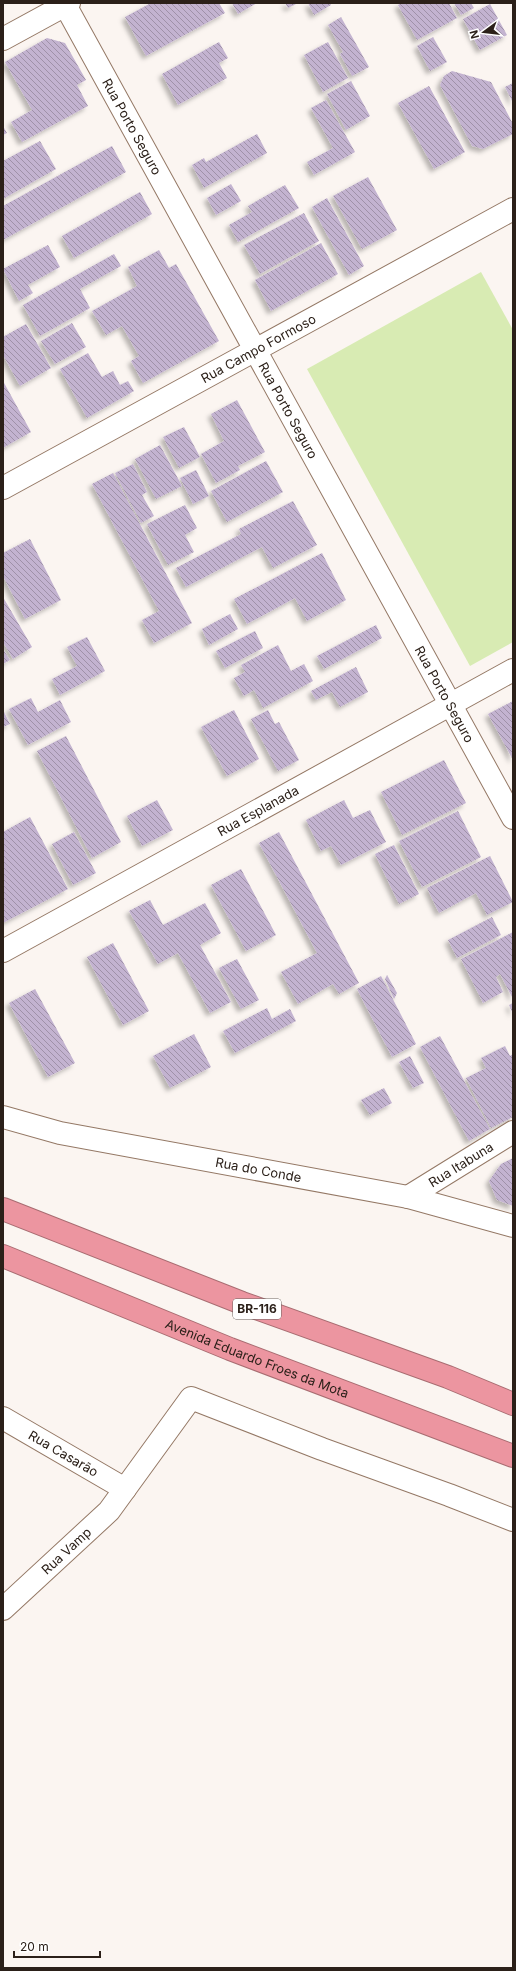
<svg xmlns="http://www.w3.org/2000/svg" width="516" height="1971" font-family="Inter,sans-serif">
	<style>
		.park { fill: #d8ebb3 }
		.building { fill: url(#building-back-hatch); filter: url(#shadow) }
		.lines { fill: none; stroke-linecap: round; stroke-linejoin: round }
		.street-casing { stroke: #947865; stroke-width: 24 }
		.highway-casing { stroke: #a86c71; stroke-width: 24 }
		.street { stroke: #fff; stroke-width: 22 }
		.highway { stroke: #ec95a0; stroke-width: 22 }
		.labels { text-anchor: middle; stroke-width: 3; stroke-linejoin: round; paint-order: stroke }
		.shield { fill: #fff; stroke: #6b635e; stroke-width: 1 }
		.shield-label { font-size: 12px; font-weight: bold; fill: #2b2019 }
		.street-label { font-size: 13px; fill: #2b2019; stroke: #fff }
	</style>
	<defs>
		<pattern id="building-back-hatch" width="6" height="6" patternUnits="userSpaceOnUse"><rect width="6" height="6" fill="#c3b3d0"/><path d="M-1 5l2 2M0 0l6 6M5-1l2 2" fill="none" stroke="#9f91a8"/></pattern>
		<filter id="shadow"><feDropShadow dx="-3.5" dy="3.5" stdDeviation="2" flood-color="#0004"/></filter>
	</defs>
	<rect width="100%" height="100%" fill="#fbf5f1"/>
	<path class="park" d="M481,272L513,330V642L470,666L307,369Z"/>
	<path class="building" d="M151,3H219L225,13L146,56L125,17Z
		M232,3H257L238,14Z
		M285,3H298L288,8Z
		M308,3H330L331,5L314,15Z
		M401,3H449L457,18L417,40L398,5Z
		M454,3H471L474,8L461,15Z
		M490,4L507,35L480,50L463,19Z
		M341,17L369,67L352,76L340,54L343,52L328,25Z
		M433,37L447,62L430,71L417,46Z
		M47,38L65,43L86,80L77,85L88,106L22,142L11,122L32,110L5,62Z
		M219,42L228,58L219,63L227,78L178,105L162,74Z
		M328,42L348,78L323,92L304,55Z
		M452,71L491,82L513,124V134L483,149L472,146L440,85L444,76Z
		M351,81L370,116L346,130L327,94Z
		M513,83V103L505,87Z
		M429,86L465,152L434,169L398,103Z
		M326,100L355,152L314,175L307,162L333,148L311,108Z
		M3,126L7,133L3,135Z
		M257,134L267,153L204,188L192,165L204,158L206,162Z
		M40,141L56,169L3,199V161Z
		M112,146L126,172L3,240V206Z
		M368,177L397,230L362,249L333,196Z
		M231,184L241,201L216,215L207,198Z
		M285,185L299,208L238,242L229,225L252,212L248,206Z
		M140,192L152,214L74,258L62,236Z
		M327,198L364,266L349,275L312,207Z
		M304,213L319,241L260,274L244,245Z
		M321,243L338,274L271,311L255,280Z
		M48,245L60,267L28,285L33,293L19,301L3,269Z
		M159,250L169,268L176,264L219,341L143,383L131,361L139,356L122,326L106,335L92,311L137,286L128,267Z
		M114,254L121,266L80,289L90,308L40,336L23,305Z
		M72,323L86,347L55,364L41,341Z
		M26,324L51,368L20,386L3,355V337Z
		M88,353L102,377L113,371L120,385L128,381L134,391L87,418L60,369Z
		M3,381L31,432L3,448Z
		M237,400L265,452L238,466L240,470L216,483L201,454L224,441L211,414Z
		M184,427L200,457L179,468L163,437Z
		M160,445L182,486L156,499L135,459Z
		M266,461L283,492L227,522L211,491Z
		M133,464L147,492L142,495L154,516L141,523L115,473Z
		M196,470L209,496L193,504L180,478Z
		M113,473L192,623L154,643L142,620L159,611L92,484Z
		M293,501L317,545L273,568L262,547L186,587L176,568L241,534L239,529Z
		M185,505L197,528L185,535L194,552L168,565L147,524Z
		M30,539L61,600L25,619L3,576V553Z
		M322,553L346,600L307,621L295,598L247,624L234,599Z
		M3,597L32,647L13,659L3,642Z
		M230,614L238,629L209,645L202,629Z
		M376,625L382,638L324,669L317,656Z
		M255,631L263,648L225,668L216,651Z
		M87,637L105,671L60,695L52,679L77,666L67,647Z
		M278,645L291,671L304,664L313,681L263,708L254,690L244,696L234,678L245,672L241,665Z
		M3,649L10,660L3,664Z
		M356,667L368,692L340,707L332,692L316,700L311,691Z
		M31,698L38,712L60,700L71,722L28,745L9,709Z
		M513,701V760L488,714Z
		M3,710L10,724L3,727Z
		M234,710L259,759L227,776L201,727Z
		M268,710L275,724L279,722L299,760L278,771L251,719Z
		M66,736L121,842L92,858L37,751Z
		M444,760L466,803L402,835L381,792Z
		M157,800L173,830L142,846L127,816Z
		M344,800L353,818L370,810L386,842L341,865L331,846L321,851L306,820Z
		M458,811L481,857L422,887L399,841Z
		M30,817L68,889L3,923V832Z
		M74,832L96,873L73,885L52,844Z
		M279,832L359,983L339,994L333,984L298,1004L281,972L317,953L259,843Z
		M394,845L419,894L399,904L375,854Z
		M490,856L513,902L487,915L476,893L439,913L427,888Z
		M241,869L276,935L246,951L211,885Z
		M150,900L163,925L205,903L221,933L200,945L231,1002L210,1013L178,953L158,964L129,911Z
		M492,917L501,935L457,958L448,940Z
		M513,932V999L500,974L496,977L503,992L483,1003L461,959Z
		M113,943L149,1011L123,1025L87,957Z
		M237,959L259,1000L241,1009L219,968Z
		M387,975L397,993L394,999L385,979Z
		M381,976L416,1044L392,1057L357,989Z
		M35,989L75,1063L48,1077L9,1003Z
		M513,1003V1014L509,1005Z
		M267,1008L272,1019L290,1009L296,1021L235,1053L223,1031Z
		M194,1034L211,1067L170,1088L153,1056Z
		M440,1036L490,1129L469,1141L420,1047Z
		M505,1046L510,1056L513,1054V1117L491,1128L466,1078L486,1068L481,1058Z
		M410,1056L424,1083L413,1088L399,1062Z
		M384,1088L392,1103L370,1115L361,1100Z
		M513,1158V1206L497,1200L489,1181L501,1164Z"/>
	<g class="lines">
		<g class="street-casing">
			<g id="street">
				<path id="s1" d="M64,3L513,818"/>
				<path d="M3,39L69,3"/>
				<path id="s2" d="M3,488L513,209"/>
				<path id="s3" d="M3,951L513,670"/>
				<path id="s4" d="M3,1117L60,1133L408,1197L513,1226"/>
				<path id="s5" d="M408,1197L513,1132"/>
				<path id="s6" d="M3,1418L125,1489"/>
				<path id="s7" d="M3,1609L109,1511L191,1398L322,1449L449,1495L513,1520"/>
			</g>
		</g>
		<g class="highway-casing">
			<g id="highway">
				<path d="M3,1209L242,1303L448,1377L513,1404"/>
				<path id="s8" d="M3,1256L230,1349L513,1456"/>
			</g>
		</g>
		<use href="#street" class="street"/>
		<use href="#highway" class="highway"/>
	</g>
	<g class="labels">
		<rect class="shield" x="233" y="1299" width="48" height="20" rx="3"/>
		<g class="shield-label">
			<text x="257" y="1313">BR-116</text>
		</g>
		<g class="street-label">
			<text dy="5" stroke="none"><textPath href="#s1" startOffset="141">Rua Porto Seguro</textPath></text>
			<text dy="5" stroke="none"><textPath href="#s2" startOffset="291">Rua Campo Formoso</textPath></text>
			<text dy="5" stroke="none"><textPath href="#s1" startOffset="465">Rua Porto Seguro</textPath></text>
			<text dy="5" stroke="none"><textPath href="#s1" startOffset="789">Rua Porto Seguro</textPath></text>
			<text dy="5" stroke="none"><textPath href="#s3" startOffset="291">Rua Esplanada</textPath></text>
			<text dy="5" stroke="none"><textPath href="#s5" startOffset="62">Rua Itabuna</textPath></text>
			<text dy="5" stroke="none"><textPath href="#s4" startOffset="261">Rua do Conde</textPath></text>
			<text dy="5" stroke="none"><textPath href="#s8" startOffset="274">Avenida Eduardo Froes da Mota</textPath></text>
			<text dy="5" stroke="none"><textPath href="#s6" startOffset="70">Rua Casarão</textPath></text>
			<text dy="5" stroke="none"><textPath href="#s7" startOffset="86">Rua Vamp</textPath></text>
		</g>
	</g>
	<rect width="516" height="1971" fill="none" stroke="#2b2019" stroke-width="8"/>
	<g transform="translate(484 32) rotate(255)" stroke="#ffffff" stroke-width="3" paint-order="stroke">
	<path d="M0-3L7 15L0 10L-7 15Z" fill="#2b2019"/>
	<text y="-6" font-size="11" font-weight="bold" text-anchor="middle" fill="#2b2019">N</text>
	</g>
	<path d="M14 1951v6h86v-6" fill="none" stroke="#2b2019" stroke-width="2"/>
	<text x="20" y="1951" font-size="12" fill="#2b2019" stroke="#ffffff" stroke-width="3" paint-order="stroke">20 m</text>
</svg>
